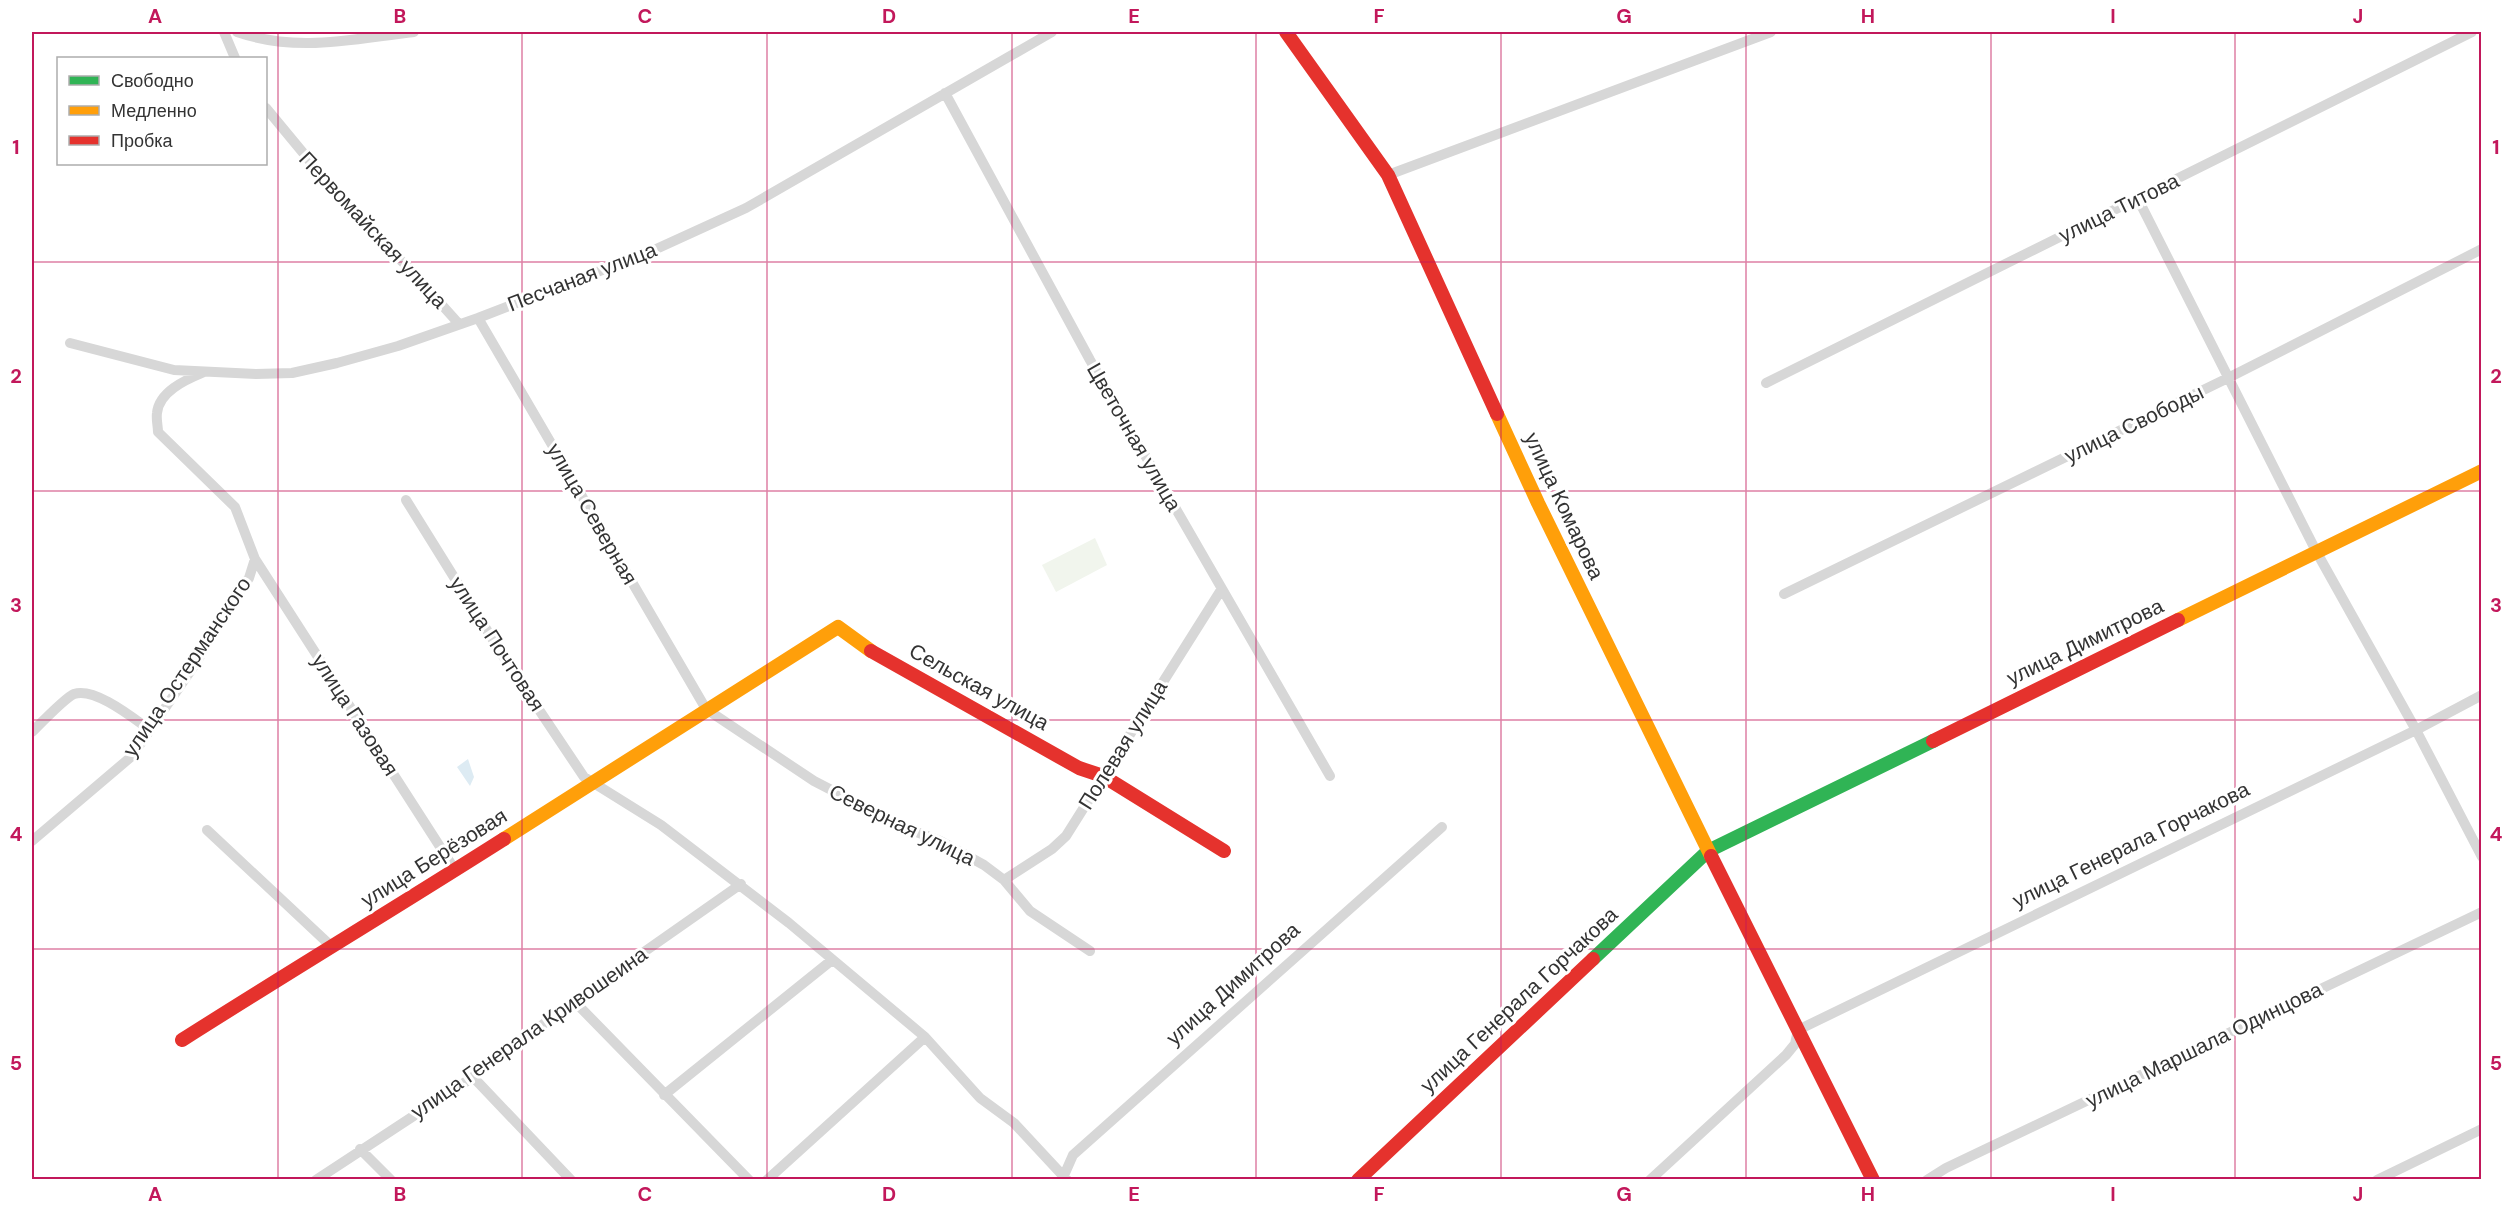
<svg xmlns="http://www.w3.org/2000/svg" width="2513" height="1211" font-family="'DM Sans',sans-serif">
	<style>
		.green { fill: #f1f5ed }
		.water { fill: #ddebf3 }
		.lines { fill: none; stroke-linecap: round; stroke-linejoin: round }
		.street { stroke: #d7d7d7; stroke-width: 10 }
		.fast { stroke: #30b455; stroke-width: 14 }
		.slow { stroke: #ff9f0a; stroke-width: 14 }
		.jam { stroke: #e5322d; stroke-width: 14 }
		.grid { fill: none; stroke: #c2185b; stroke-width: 1.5; stroke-opacity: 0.55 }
		.labels { text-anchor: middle; stroke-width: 6; stroke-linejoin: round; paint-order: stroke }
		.street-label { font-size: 21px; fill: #333; stroke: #fff }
		.neatline { fill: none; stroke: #c2185b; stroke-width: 2 }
		.grid-label { font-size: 20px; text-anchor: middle; font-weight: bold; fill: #c2185b }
	</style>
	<rect width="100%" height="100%" fill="#fff"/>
	<path class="green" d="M1095,538L1107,565L1056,592L1042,565Z"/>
	<path class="water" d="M468,759L474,777L470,786L457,767Z"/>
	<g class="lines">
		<path class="street" d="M224,32L235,58
			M237,32C298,53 352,39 414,32
			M945,93L1090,360L1330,776
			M266,108L362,224L407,266L459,324
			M1388,175L1771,32
			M2138,199L2316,551L2416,730L2482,857
			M478,318L706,709L814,781L901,826L940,841L984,865L1004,880L1030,911L1090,951
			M70,343L174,370L256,374L292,373L337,363L398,346L478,318L654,250L746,208L1052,32
			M202,373C185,380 159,392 157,413C156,419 158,426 158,432L235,507L255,559L455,870
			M1766,383L2472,32
			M406,500L503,656L584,777L661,825L789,923L925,1037L980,1098L1014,1123L1067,1180
			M1784,594L2230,377L2482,249
			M32,732C40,724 66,697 74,694C95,687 133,718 150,730
			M207,830L331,946
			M32,841L132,756L196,663L225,612L249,578L255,559
			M1004,880L1052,849L1066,836L1221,590
			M574,1001L749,1180
			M473,1077L571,1180
			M664,1095L832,960
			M360,1149L391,1180
			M316,1180L473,1077L574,1001L741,884
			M767,1180L925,1037
			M1062,1180L1073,1155L1442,827
			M1650,1180L1786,1055L1795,1044L1798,1030L2416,730L2482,695
			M1927,1180L1946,1168L2482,912
			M2377,1180L2482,1129"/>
		<path class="fast" d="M1593,959L1708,851L1933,741"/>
		<path class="slow" d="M1497,414L1538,503L1711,856
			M2178,620L2482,471
			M504,839L838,627L871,651"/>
		<path class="jam" d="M1286,32L1388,175L1497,414
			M871,651L1079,768L1103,776L1224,851
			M1933,741L2178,620
			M1711,856L1873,1180
			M182,1040C289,972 397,907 504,839
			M1358,1180L1593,959"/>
	</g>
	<path class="grid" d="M278,32V1180M522,32V1180M767,32V1180M1012,32V1180M1256,32V1180M1501,32V1180M1746,32V1180M1991,32V1180M2235,32V1180M32,262H2482M32,491H2482M32,720H2482M32,949H2482"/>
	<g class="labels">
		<g class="street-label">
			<text transform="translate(2119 208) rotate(-26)" y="7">улица Титова</text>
			<text transform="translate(373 230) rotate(47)" y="7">Первомайская улица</text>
			<text transform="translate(582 277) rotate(-21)" y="7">Песчаная улица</text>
			<text transform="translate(2134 424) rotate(-26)" y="7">улица Свободы</text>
			<text transform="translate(1134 437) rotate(60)" y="7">Цветочная улица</text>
			<text transform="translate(1564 506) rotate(65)" y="7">улица Комарова</text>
			<text transform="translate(592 514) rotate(60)" y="7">улица Северная</text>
			<text transform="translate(2085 642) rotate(-26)" y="7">улица Димитрова</text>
			<text transform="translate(497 644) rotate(57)" y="7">улица Почтовая</text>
			<text transform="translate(187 667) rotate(-56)" y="7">улица Остерманского</text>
			<text transform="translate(979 687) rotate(29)" y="7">Сельская улица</text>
			<text transform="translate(355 715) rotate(57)" y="7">улица Газовая</text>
			<text transform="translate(1123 745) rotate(-58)" y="7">Полевая улица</text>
			<text transform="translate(902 825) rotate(26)" y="7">Северная улица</text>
			<text transform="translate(2131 845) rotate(-26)" y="7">улица Генерала Горчакова</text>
			<text transform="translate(434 858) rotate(-32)" y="7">улица Берёзовая</text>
			<text transform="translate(1233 984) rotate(-42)" y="7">улица Димитрова</text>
			<text transform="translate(1519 1000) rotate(-43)" y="7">улица Генерала Горчакова</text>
			<text transform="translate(529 1033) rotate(-35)" y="7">улица Генерала Кривошеина</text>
			<text transform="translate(2204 1045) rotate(-26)" y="7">улица Маршала Одинцова</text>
		</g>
	</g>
	<rect width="2513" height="1211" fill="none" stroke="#ffffff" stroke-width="66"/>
	<rect x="57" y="57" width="210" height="108" fill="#ffffff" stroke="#adadad" stroke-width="1.5"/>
	<rect x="69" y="76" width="30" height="9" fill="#30b455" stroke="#adadad" stroke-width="1.5"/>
	<text x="111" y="87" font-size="18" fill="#333333">Свободно</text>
	<rect x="69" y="106" width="30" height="9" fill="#ff9f0a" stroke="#adadad" stroke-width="1.5"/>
	<text x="111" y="117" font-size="18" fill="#333333">Медленно</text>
	<rect x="69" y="136" width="30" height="9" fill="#e5322d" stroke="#adadad" stroke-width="1.5"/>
	<text x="111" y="147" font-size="18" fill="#333333">Пробка</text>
	<rect x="33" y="33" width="2447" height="1145" class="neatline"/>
	<g class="grid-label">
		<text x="155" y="23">A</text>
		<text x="400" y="23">B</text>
		<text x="645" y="23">C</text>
		<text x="889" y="23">D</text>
		<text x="1134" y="23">E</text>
		<text x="1379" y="23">F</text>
		<text x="1624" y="23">G</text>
		<text x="1868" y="23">H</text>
		<text x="2113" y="23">I</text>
		<text x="2358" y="23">J</text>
		<text x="16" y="154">1</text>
		<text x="2496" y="154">1</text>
		<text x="16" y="383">2</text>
		<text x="2496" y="383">2</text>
		<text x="16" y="612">3</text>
		<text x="2496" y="612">3</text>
		<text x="16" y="841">4</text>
		<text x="2496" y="841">4</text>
		<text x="16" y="1070">5</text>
		<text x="2496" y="1070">5</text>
		<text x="155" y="1201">A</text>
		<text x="400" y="1201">B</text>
		<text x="645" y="1201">C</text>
		<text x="889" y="1201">D</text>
		<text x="1134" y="1201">E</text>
		<text x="1379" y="1201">F</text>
		<text x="1624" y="1201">G</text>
		<text x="1868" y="1201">H</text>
		<text x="2113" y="1201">I</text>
		<text x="2358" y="1201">J</text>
	</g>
</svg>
